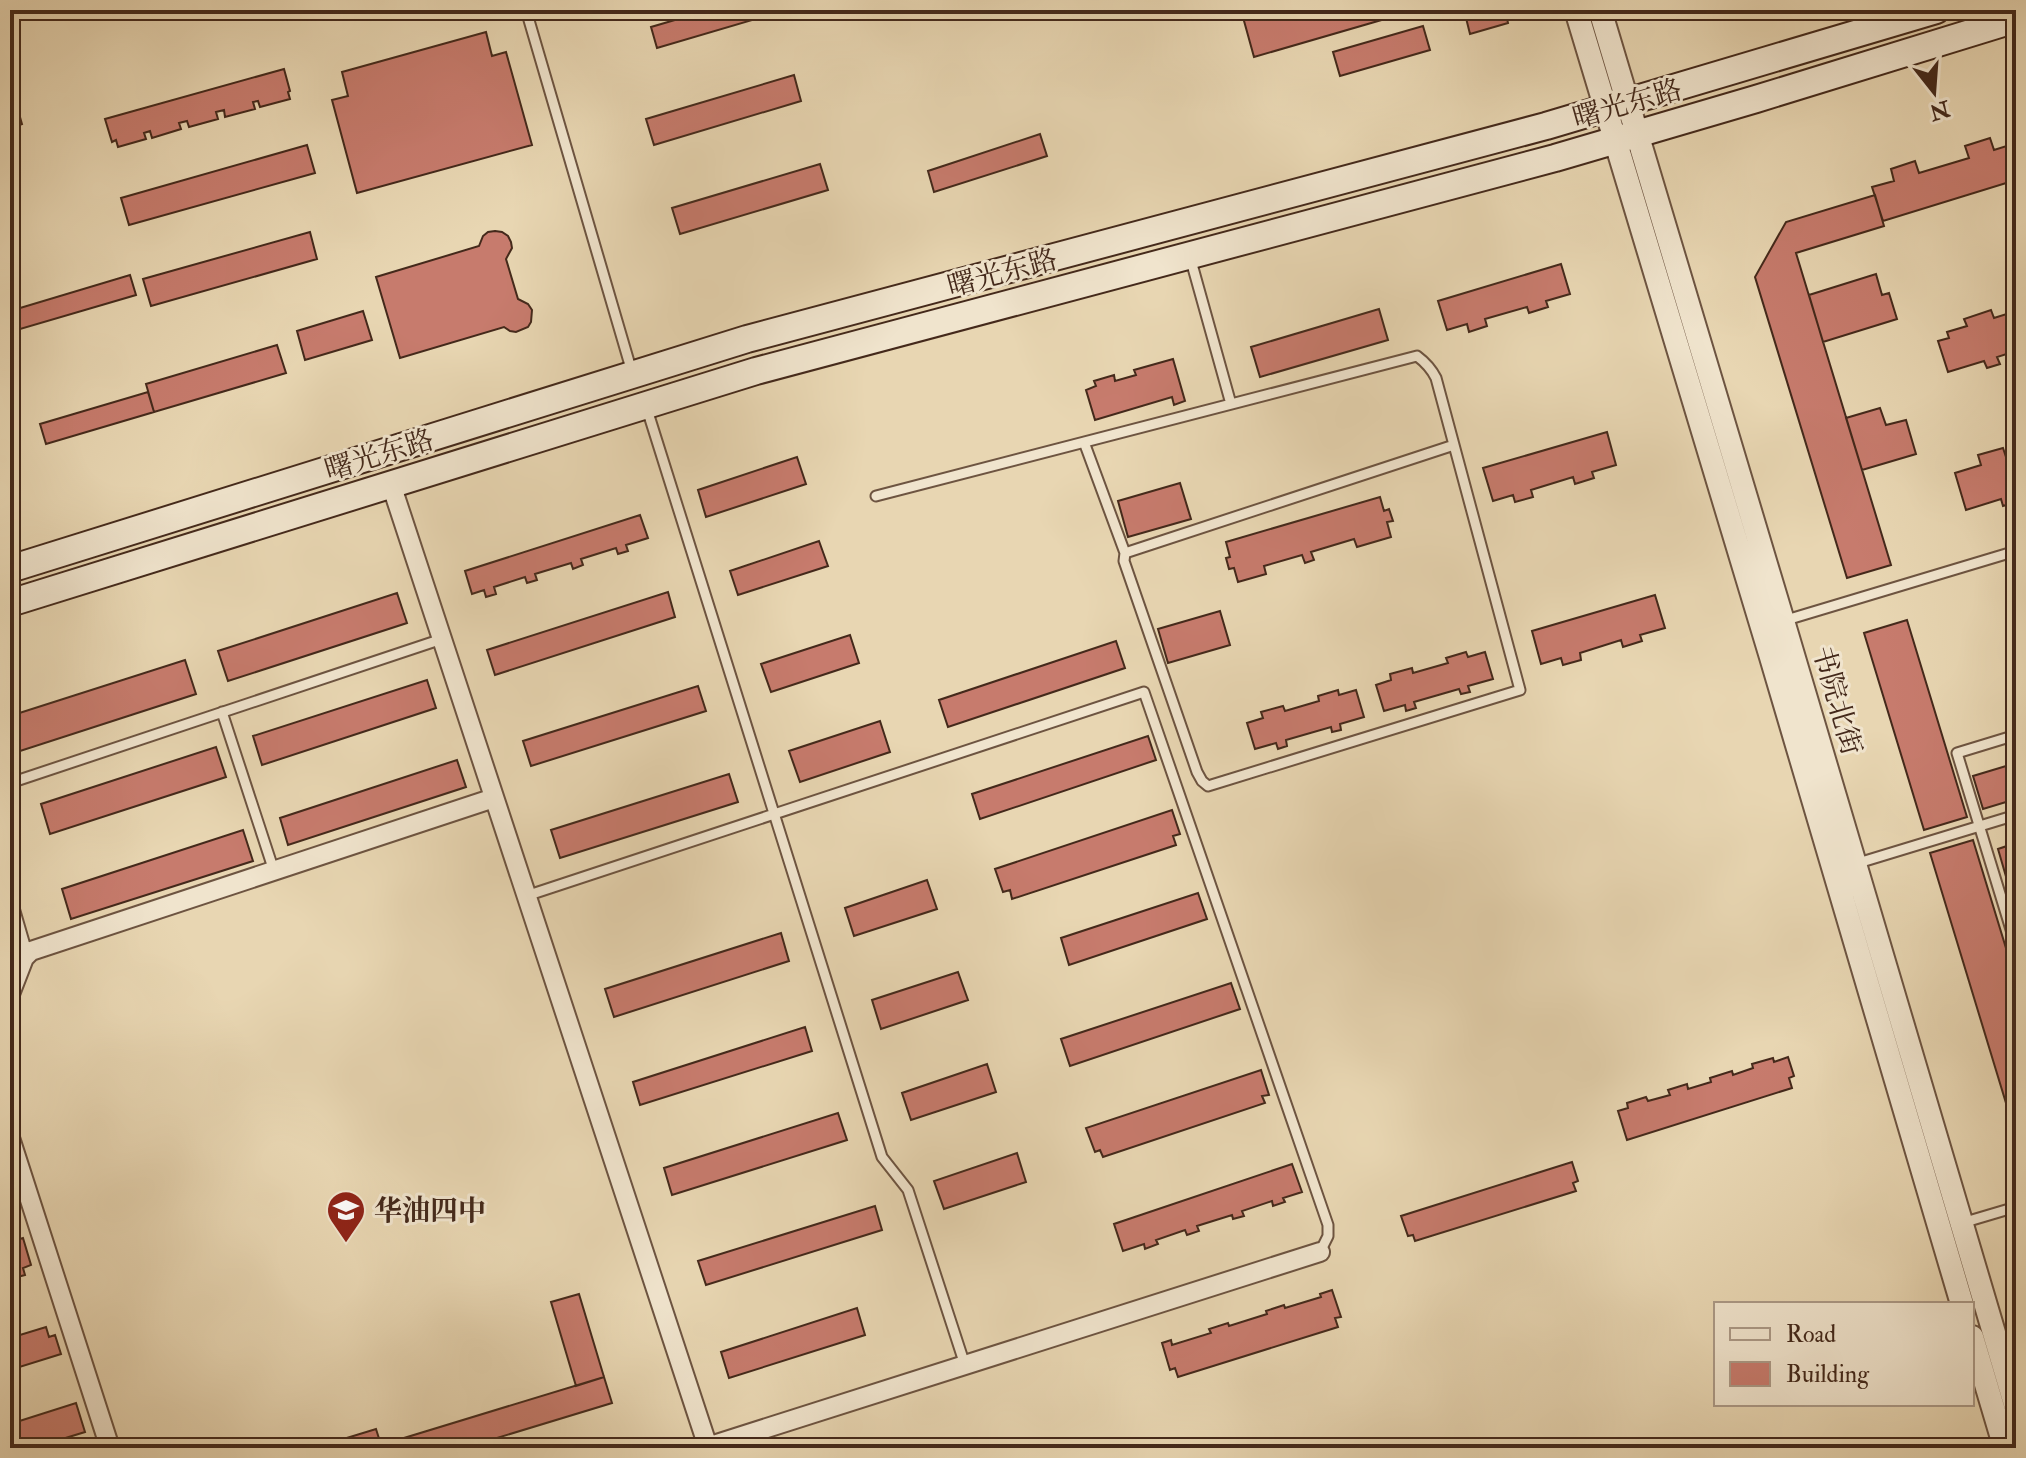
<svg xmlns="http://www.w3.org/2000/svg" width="2026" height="1458" font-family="'IM FELL Double Pica','Noto Serif SC',serif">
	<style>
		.building { fill: #c77b6d; stroke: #44291b; stroke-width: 2 }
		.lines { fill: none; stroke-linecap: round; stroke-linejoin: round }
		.service-casing { stroke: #6d5441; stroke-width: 13 }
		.minor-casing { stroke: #6d5441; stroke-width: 22 }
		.tertiary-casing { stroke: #6d5441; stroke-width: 26 }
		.secondary-casing { stroke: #44291b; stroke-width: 30 }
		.service { stroke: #f0e4cd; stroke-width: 9 }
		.minor { stroke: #f0e4cd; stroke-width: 18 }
		.tertiary { stroke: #f0e4cd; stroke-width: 22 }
		.secondary { stroke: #f0e4cd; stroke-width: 26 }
		.labels { text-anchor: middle; stroke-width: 6; stroke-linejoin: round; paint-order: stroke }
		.street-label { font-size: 28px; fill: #44291b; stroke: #f0e4cd }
		.poi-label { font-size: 28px; font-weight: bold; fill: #44291b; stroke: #f0e4cd; text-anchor: start }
	</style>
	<rect width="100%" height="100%" fill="#e8d6b2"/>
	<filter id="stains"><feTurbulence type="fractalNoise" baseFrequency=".0025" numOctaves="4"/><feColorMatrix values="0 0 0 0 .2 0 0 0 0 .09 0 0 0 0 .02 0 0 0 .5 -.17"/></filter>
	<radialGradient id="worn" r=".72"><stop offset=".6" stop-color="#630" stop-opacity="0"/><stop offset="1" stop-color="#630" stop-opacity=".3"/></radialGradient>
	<path class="building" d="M709,10H786L657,48L651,27Z
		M1241,10H1416L1254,57Z
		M1477,10H1505L1508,23L1470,34L1465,14Z
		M1423,26L1430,50L1340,76L1333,52Z
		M486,32L492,56L506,52L532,145L357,193L332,100L348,96L342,72Z
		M284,69L290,91L288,92L290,99L260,107L258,101L253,102L255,109L225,117L224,110L216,112L218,119L189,127L187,121L179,123L181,129L152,138L150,131L144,133L146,139L118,147L116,140L112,142L105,119Z
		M794,75L801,101L654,145L646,119Z
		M10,82L22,124L10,128Z
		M1040,134L1047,156L934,192L928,171Z
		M1990,138L1994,150L2016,143V180L1883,221L1872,187L1894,181L1891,169L1915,161L1919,173L1969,158L1965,146Z
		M307,145L315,173L129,225L121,198Z
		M820,164L828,190L680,234L672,208Z
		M1875,195L1884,226L1796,253L1891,565L1847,578L1755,277L1786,222Z
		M495,231L502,232L508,236L511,242L512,248L506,259L518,299L528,304L532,310L531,322L528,327L516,332L510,331L504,327L400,358L376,277L479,246L483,236L488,232Z
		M310,232L317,259L151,306L143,279Z
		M1561,264L1570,294L1546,301L1548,307L1529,313L1527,307L1485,319L1487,326L1469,332L1467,324L1447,330L1438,301Z
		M1876,274L1882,295L1889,293L1897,319L1823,342L1809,295Z
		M130,275L136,295L10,332V311Z
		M1379,309L1388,340L1260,377L1251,347Z
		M1991,310L1994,318L2016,311V351L1997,357L2000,364L1987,368L1984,361L1948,372L1938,341L1949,338L1947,332L1967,326L1964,319Z
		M363,311L372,340L305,360L297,331Z
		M277,345L286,373L154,412L146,384Z
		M1173,359L1185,401L1174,405L1172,397L1095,420L1086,390L1096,386L1094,381L1114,375L1115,381L1136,375L1134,370Z
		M148,392L154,412L46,444L40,424Z
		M1880,408L1886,425L1906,420L1916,454L1862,470L1846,418Z
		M1607,432L1616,465L1592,472L1594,478L1575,484L1573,477L1531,490L1533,497L1515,502L1513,495L1493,501L1483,468Z
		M2003,448L2006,457L2016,454V495L2011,497L2013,503L2003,506L2001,499L1966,510L1955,473L1981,465L1978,455Z
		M797,457L806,484L706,517L698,490Z
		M1180,483L1191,519L1128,537L1118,501Z
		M1380,497L1384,511L1389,509L1393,521L1387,522L1391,537L1357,547L1354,539L1311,552L1314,560L1305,563L1302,555L1264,566L1266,574L1238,582L1234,568L1229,569L1226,558L1230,557L1226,542Z
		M640,515L648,538L626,545L628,551L618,554L616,548L581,559L583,565L573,569L571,563L535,574L537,580L527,583L525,577L494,587L496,594L486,597L484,590L472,594L465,571Z
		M819,541L828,566L738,595L730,571Z
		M668,592L675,617L495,675L487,650Z
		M397,593L407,623L228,681L218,651Z
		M1655,595L1665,628L1640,635L1642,641L1623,647L1621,640L1580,653L1581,660L1563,665L1561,658L1541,664L1532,631Z
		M1220,611L1230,645L1168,663L1158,629Z
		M1907,620L1967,817L1924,830L1864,633Z
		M850,635L859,663L771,692L761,664Z
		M1116,641L1125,668L948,727L939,700Z
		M1466,652L1468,657L1485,652L1493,679L1468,686L1470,692L1461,694L1459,689L1414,702L1416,708L1406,711L1405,705L1384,711L1376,685L1391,680L1390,674L1412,668L1413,673L1448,663L1446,658Z
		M185,660L196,694L17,752L10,731V716Z
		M427,680L436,708L262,765L253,736Z
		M698,686L706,711L531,766L523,741Z
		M1338,690L1339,695L1356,690L1364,717L1340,724L1341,730L1332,732L1331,727L1286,740L1287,746L1278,749L1276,743L1255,749L1247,723L1263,718L1261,712L1283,706L1285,711L1319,701L1318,696Z
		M880,721L890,752L800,782L789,751Z
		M1148,736L1156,760L980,819L972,794Z
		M216,747L226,777L50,834L41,804Z
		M457,760L466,787L288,845L280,818Z
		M2016,763V799L1983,809L1973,776Z
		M729,774L738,802L560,858L551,830Z
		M1172,810L1180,834L1173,836L1176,845L1012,899L1010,890L1003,892L995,869Z
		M243,830L253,861L71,919L62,889Z
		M1973,840L2016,981V1136L1930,853Z
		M2016,843V877L2007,880L1998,849Z
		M927,880L937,909L854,936L845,908Z
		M1198,893L1207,919L1069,965L1061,938Z
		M781,933L789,961L614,1017L605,989Z
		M958,972L968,1000L881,1029L872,1000Z
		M1231,983L1240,1009L1070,1066L1061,1039Z
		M805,1027L812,1051L640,1105L633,1082Z
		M1788,1057L1794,1076L1789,1078L1792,1088L1627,1140L1618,1111L1628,1108L1627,1103L1646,1097L1648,1101L1670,1095L1668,1090L1687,1084L1688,1089L1711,1082L1710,1078L1732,1071L1733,1075L1753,1068L1752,1064L1773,1058L1774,1062Z
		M987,1064L996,1092L911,1120L902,1093Z
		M1261,1070L1269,1095L1262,1096L1265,1103L1103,1157L1100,1150L1095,1152L1086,1128Z
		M838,1113L847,1140L672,1195L664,1168Z
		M1017,1153L1026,1182L944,1209L934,1181Z
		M1572,1162L1578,1181L1573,1183L1576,1191L1415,1241L1413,1235L1408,1236L1401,1216Z
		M1292,1164L1302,1192L1283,1198L1285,1202L1273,1206L1272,1201L1242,1211L1244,1216L1233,1219L1232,1215L1197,1226L1199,1231L1187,1235L1185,1230L1156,1240L1158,1244L1145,1249L1144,1244L1123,1251L1114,1224Z
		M875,1206L882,1230L706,1285L698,1261Z
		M23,1238L31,1265L23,1268L25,1275L10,1279V1242Z
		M1332,1290L1341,1317L1335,1318L1338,1327L1178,1377L1175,1368L1170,1370L1162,1343L1171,1340L1172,1345L1211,1333L1209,1329L1228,1323L1229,1326L1267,1314L1266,1311L1284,1305L1285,1308L1321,1297L1320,1294Z
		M579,1294L604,1377L576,1386L551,1302Z
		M857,1308L865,1335L729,1378L721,1352Z
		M46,1327L49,1337L55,1335L61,1354L10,1370V1338Z
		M604,1377L612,1403L464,1448H407L404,1438Z
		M76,1403L85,1432L33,1448H10V1424Z
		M376,1429L382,1448H314Z"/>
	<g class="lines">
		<g class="service-casing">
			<path id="service" d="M526,10L632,372
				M1190,257L1231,404
				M646,406L882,1157L908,1190L965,1365
				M1084,442L1125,553
				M876,496L1417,356C1425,362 1431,368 1436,378L1520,690L1208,786L1202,781L1197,772L1124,561L1125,553L1454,445
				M1783,621L2016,551
				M222,712L274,871
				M2016,735L1957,753L2016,946
				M10,783L442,639
				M1855,864L2016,815
				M526,896L1144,692L1328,1225V1236L1320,1252
				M1962,1223L2016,1207"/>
		</g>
		<g class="minor-casing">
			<path id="minor" d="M391,484L708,1447
				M10,910L24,958
				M10,994L24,958L31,951L494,798
				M10,1138L110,1448
				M704,1448L1320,1252"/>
		</g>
		<g class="tertiary-casing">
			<path id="tertiary" d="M1576,10L1771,657L1962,1304
				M1600,10L1783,621L2016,1407
				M1972,1337L2005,1448"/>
		</g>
		<g class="secondary-casing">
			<path id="secondary" d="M10,569L747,339L1546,126L1936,10
				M10,603L756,371L1555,158L1756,99L2016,19"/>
		</g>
		<use href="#service" class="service"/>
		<use href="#minor" class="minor"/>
		<use href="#tertiary" class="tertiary"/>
		<use href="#secondary" class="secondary"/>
	</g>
	<defs>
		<g id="school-pin" transform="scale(2)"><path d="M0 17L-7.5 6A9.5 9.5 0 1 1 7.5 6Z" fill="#8f2418" stroke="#f0e4cd"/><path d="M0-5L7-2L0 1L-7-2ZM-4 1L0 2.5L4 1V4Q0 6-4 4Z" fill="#fff"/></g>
	</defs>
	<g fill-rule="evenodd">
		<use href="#school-pin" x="346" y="1210"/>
	</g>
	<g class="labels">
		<g class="street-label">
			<text transform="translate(1627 103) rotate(-16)" y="10">曙光东路</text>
			<text transform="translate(1002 272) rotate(-15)" y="10">曙光东路</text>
			<text transform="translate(379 454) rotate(-17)" y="10">曙光东路</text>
			<text transform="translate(1838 700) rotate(74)" y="10">书院北街</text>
		</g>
		<g class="poi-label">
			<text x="374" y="1220">华油四中</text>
		</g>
	</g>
	<rect width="2026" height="1458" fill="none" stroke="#e8d6b2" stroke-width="40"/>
	<rect x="12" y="12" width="2002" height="1434" fill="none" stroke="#44291b" stroke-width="4"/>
	<rect x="20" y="20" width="1986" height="1418" fill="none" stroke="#44291b" stroke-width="2"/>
	<rect x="1714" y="1302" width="260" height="104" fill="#f0e4cd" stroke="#ab9986" stroke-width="2"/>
	<rect x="1730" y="1328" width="40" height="12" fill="#f0e4cd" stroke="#ab9986" stroke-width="2"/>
	<text x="1786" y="1342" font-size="24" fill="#44291b">Road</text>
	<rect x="1730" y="1362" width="40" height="24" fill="#c77b6d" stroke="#ab9986" stroke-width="2"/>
	<text x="1786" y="1382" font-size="24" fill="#44291b">Building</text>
	<g transform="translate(1934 92) rotate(163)" stroke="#f0e4cd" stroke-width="6" paint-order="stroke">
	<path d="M0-6L14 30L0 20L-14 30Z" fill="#44291b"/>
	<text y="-12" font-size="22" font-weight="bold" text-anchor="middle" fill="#44291b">N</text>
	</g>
	<rect width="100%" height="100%" filter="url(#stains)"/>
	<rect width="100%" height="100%" fill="url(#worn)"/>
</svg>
